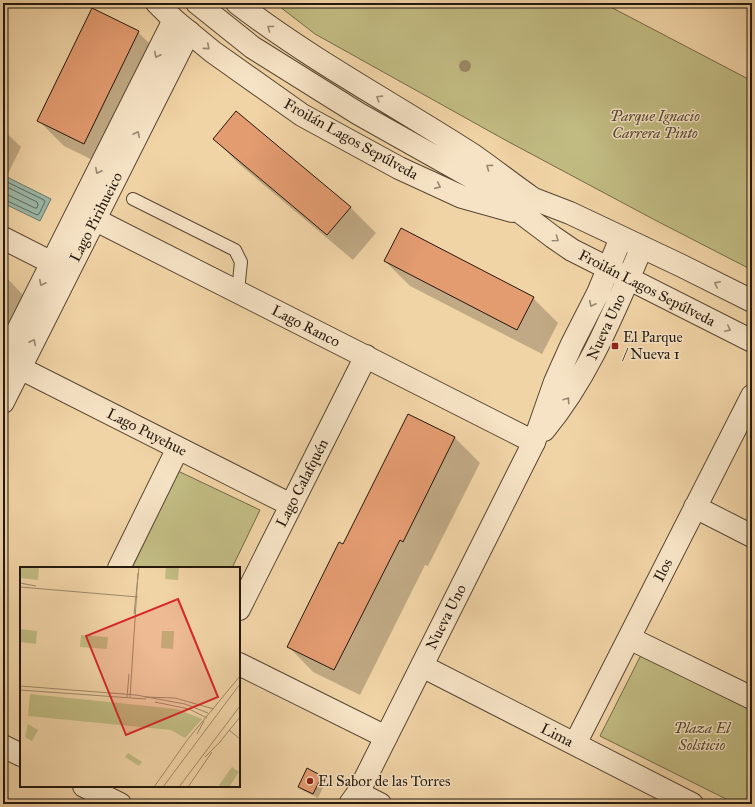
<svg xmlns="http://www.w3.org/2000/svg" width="755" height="807" font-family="'IM FELL Great Primer',serif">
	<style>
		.green { fill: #c1bb82; stroke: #736a48 }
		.water { fill: #9bb8a8; stroke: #6c786a }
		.shadow { fill: #0003 }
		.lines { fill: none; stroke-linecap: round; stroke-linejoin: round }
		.shore { stroke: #60685a; stroke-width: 1 }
		.building { fill: #e39b70; stroke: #25180d }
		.service-casing { stroke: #584733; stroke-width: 14 }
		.minor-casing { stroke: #584733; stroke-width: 24 }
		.tertiary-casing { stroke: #584733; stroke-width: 24 }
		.service { stroke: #f6e3c5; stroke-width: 12 }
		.minor { stroke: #f6e3c5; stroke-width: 22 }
		.tertiary { stroke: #f6e3c5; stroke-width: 22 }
		.tree { fill: #9b8865 }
		.oneway { stroke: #988872 }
		.poi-dot { fill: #8f2418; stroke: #f6e3c5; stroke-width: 1.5 }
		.labels { text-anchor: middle; stroke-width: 3; stroke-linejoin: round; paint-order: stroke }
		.park-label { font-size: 15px; font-style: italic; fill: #544930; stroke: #f6e3c5 }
		.street-label { font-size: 15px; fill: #25180d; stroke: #f6e3c5 }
		.poi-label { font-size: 15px; fill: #25180d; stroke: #f6e3c5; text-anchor: start }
		.inset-road { fill: none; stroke: #9f8969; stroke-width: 1 }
		.view { fill: #d62828; fill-opacity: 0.15; stroke: #d62828; stroke-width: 2 }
		.inset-edge { fill: none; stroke: #25180d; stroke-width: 2 }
	</style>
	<rect width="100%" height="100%" fill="#f1d4a6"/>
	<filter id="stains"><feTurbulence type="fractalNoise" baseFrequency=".005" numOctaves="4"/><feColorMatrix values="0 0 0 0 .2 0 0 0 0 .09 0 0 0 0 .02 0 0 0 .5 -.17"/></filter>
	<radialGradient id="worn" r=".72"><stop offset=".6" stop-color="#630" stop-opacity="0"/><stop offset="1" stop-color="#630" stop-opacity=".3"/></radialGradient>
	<path class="green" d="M275,3H603L752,81V270L653,219L507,141L315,34Z
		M178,471L260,510L232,568H132Z
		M641,655L752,711V804H736L600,736Z"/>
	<path class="water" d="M3,175L51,199L40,221L3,203Z"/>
	<path class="shadow" d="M138,32L163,57L109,168L64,146L39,121Z
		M237,112L351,208L376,233L353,260L239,164L214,139Z
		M3,130L21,147L3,184Z
		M385,261L533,298L558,323L542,354L410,286Z
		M8,279L22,294L32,309L3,329V283Z
		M408,415L455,438L480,463L428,566L425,565L360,695L313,672L288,646L343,545Z
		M322,777L326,781L318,798L304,791L299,787Z"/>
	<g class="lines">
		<path class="shore" d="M3,180L44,200L45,202L39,214L37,215L3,199
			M3,185L37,202L38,205L37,208H35L8,195L3,194"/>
	</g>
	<path class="building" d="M92,8L139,31L84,144L37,121Z
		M236,111L351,207L327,235L213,139Z
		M401,228L534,297L517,330L384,261Z
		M408,414L455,437L403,542L400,540L334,670L287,647L339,542L343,544Z
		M307,768L322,776L313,794L298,787Z"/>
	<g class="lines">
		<g class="service-casing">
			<path id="service" d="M133,199L235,250L241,262L238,291"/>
		</g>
		<g class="minor-casing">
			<path id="minor" d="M78,211L534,442
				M3,238L64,269
				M3,360L174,20
				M6,361L291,505
				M3,402L189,32
				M695,507L752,536
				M119,568L178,448
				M239,609L366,356
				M629,638L752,698
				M239,664L386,737
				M422,666L692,804
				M575,744L752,396
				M3,746L21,755
				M84,786L120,804
				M358,793L380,804"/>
		</g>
		<g class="tertiary-casing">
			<path id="tertiary" d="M157,3L174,20L213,52L302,115L399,168L462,197L512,211
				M197,3L252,47L359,114L480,182L553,237L572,250L752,341
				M237,3C311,60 394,104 473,155C493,169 512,184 532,198
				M518,193L570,213L680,265L752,301
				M544,430C589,376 614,311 642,247
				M350,804L358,793L534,442L555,382L572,344L598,293L621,238"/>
		</g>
		<use href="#service" class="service"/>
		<use href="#minor" class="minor"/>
		<use href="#tertiary" class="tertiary"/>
	</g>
	<circle class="tree" cx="465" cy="66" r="6"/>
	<defs><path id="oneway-chevron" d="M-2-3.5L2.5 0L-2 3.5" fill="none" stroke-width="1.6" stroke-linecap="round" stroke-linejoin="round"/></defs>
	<g class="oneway">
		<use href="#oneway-chevron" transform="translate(270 28) rotate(-144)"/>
		<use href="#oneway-chevron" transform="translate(207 47) rotate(40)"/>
		<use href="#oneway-chevron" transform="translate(157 55) rotate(117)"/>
		<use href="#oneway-chevron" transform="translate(379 98) rotate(-148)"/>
		<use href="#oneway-chevron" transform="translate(137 134) rotate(-63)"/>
		<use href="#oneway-chevron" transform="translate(489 167) rotate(-144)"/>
		<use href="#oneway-chevron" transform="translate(98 171) rotate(117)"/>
		<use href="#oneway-chevron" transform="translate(438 186) rotate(24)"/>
		<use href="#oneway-chevron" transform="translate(556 239) rotate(35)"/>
		<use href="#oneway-chevron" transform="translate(42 283) rotate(117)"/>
		<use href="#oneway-chevron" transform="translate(717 284) rotate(-153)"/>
		<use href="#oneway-chevron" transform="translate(592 304) rotate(116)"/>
		<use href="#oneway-chevron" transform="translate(728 329) rotate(27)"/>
		<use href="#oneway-chevron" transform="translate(33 342) rotate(-63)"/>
		<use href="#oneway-chevron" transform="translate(567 400) rotate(-56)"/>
	</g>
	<g class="poi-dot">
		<rect x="611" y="342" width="8" height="8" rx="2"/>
		<circle cx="310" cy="781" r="4"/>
	</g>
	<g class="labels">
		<g class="park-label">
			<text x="655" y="121">Parque Ignacio<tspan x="655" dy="17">Carrera Pinto</tspan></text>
			<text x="702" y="733">Plaza El<tspan x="702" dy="17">Solsticio</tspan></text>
		</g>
		<g class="street-label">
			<text transform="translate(351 139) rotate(29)" y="5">Froilán Lagos Sepúlveda</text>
			<text transform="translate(96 217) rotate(-63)" y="5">Lago Pirihueico</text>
			<text transform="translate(647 288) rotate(27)" y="5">Froilán Lagos Sepúlveda</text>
			<text transform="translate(306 326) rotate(27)" y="5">Lago Ranco</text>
			<text transform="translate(606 327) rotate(-65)" y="5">Nueva Uno</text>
			<text transform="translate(147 432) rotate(27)" y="5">Lago Puyehue</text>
			<text transform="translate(302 483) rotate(-63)" y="5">Lago Calafquén</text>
			<text transform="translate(663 570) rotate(-63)" y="5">Ilos</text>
			<text transform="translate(446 617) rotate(-63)" y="5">Nueva Uno</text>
			<text transform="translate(557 735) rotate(27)" y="5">Lima</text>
		</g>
		<g class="poi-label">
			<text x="623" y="342">El Parque<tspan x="623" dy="17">/ Nueva 1</tspan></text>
			<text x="318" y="786">El Sabor de las Torres</text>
		</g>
	</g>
	<g transform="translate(20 567)">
		<rect width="220" height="220" fill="#f1d4a6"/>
		<path d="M0,0H19L18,13L0,11ZM146,0H159L158,13L145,12ZM0,62L17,64L16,77L0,75ZM142,64H154L153,82L141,81ZM61,68L88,70L87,82L60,80ZM10,127L157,142L182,152L165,171L151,163L8,149ZM8,157L18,163L12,174L5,170ZM108,186L122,195L119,199L105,190ZM212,200L219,205L209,220H200L199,218Z" fill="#c1bb82"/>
		<path class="inset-road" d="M0,16L16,19M0,20L118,30M114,47L119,0M0,119L116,128L165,137L188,146M0,123L126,132M107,130L109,107M110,130L118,6M125,130L155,131L194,142M135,135L169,142L187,151M209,163L220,172M177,167L184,154M199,176L220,150M185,190L201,174M134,220L168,172L220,109M143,220L220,117M159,220L220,139M168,220L192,185"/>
		<path class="view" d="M158,32L198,130L106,168L66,69Z"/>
		<rect width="220" height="220" class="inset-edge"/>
	</g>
	<rect width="755" height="807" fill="none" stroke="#f1d4a6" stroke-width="16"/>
	<rect x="4" y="4" width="747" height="799" fill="none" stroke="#25180d" stroke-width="2"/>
	<rect x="8" y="8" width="739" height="791" fill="none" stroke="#25180d"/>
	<rect width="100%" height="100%" filter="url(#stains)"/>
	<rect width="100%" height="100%" fill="url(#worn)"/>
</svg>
